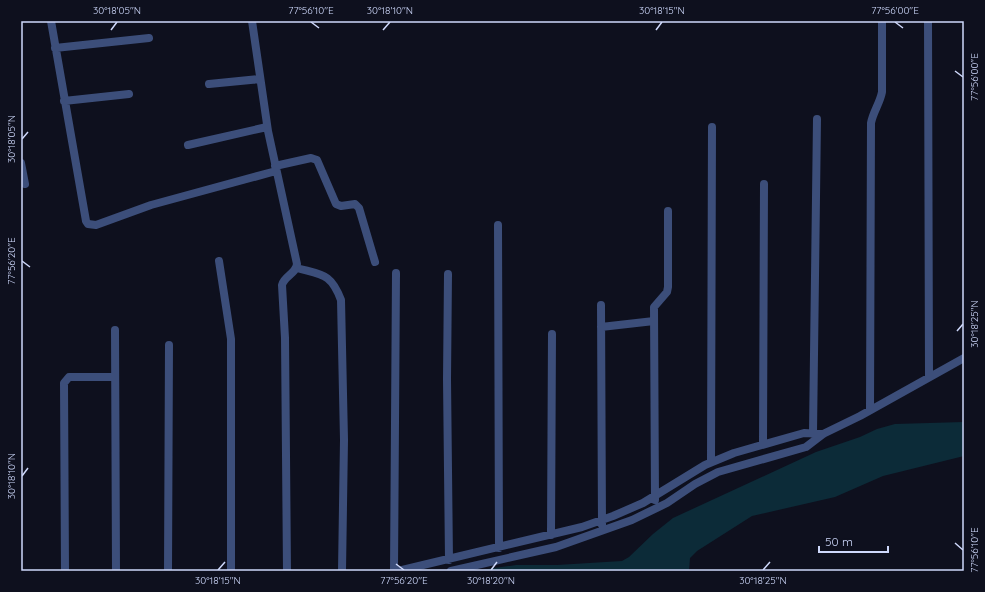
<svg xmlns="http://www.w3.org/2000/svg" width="985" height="592" font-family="Quicksand,sans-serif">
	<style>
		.water { fill: #0c2b38 }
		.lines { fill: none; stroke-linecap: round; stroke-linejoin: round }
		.minor { stroke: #3c4e7a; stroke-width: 8 }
		.ticks { fill: none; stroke: #ced8fb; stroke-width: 1.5 }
		.neatline { fill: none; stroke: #ced8fb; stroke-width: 1.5 }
		.ticks-label { font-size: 10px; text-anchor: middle; fill: #ced8fb }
	</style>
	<rect width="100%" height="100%" fill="#0e101e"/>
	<path class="water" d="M964,422V456L883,476L835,497L752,516L697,551L690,558L689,571H474L516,565H557L622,561L629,557L653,534L673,518L816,452L860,437L877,429L895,424Z"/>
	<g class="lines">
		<path class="minor" d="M51,21L86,221L88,224L96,225L151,205L276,171
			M252,21L268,131L297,264C296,274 284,276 282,285L285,338L287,571
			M928,21L929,377
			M55,48L149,38
			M209,84L260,79
			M64,101L129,94
			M188,145L267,127
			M21,163L25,184
			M275,166L311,158L317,160L336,204L341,206L355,204L359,208L375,262
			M498,225L499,548
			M219,261L231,339V571
			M297,268C322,275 331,273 341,300L344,440L342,571
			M448,274L447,379L449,560
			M601,305L602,525
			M601,327L654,321
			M115,330L116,571
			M870,410L871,123C873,112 880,103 882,92V21
			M813,433L817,119
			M763,444L764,184
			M711,462L712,127
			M655,500L654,307L667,292L668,287V211
			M551,535L552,334
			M65,571L64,383L69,377H115
			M168,571L169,345
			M394,571L396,273
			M398,571L582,527L613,516L643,503L705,465L734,453L804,433L823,434
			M451,571L556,547L632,520L667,503L695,484L718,472L806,447L823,434L860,416L964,358"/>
	</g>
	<path class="ticks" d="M311,22L319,28M895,22L903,28M111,30L117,22M383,30L390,22M656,30L662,22M955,71L963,77M22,139L28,132M22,261L30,267M957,331L963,324M22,476L28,468M955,543L963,550M396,564L404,570M218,570L225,562M491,570L497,562M763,570L770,562"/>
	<rect width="985" height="592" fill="none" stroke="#0e101e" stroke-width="44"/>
	<path d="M819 546v6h69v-6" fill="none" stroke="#ced8fb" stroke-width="2"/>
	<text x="825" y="546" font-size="12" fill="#ced8fb" stroke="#0e101e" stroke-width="3" paint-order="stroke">50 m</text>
	<rect x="22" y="22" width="941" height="548" class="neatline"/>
	<g class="ticks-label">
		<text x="117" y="14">30°18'05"N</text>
		<text x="311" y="14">77°56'10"E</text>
		<text x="390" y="14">30°18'10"N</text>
		<text x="662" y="14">30°18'15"N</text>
		<text x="895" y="14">77°56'00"E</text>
		<text transform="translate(974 77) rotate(-90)" y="4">77°56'00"E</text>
		<text transform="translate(11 139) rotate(-90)" y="4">30°18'05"N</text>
		<text transform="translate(11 261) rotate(-90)" y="4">77°56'20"E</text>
		<text transform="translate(974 324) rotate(-90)" y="4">30°18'25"N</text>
		<text transform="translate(11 476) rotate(-90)" y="4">30°18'10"N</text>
		<text transform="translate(974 550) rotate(-90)" y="4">77°56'10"E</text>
		<text x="218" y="584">30°18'15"N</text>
		<text x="404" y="584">77°56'20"E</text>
		<text x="491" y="584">30°18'20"N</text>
		<text x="763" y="584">30°18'25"N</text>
	</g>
</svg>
